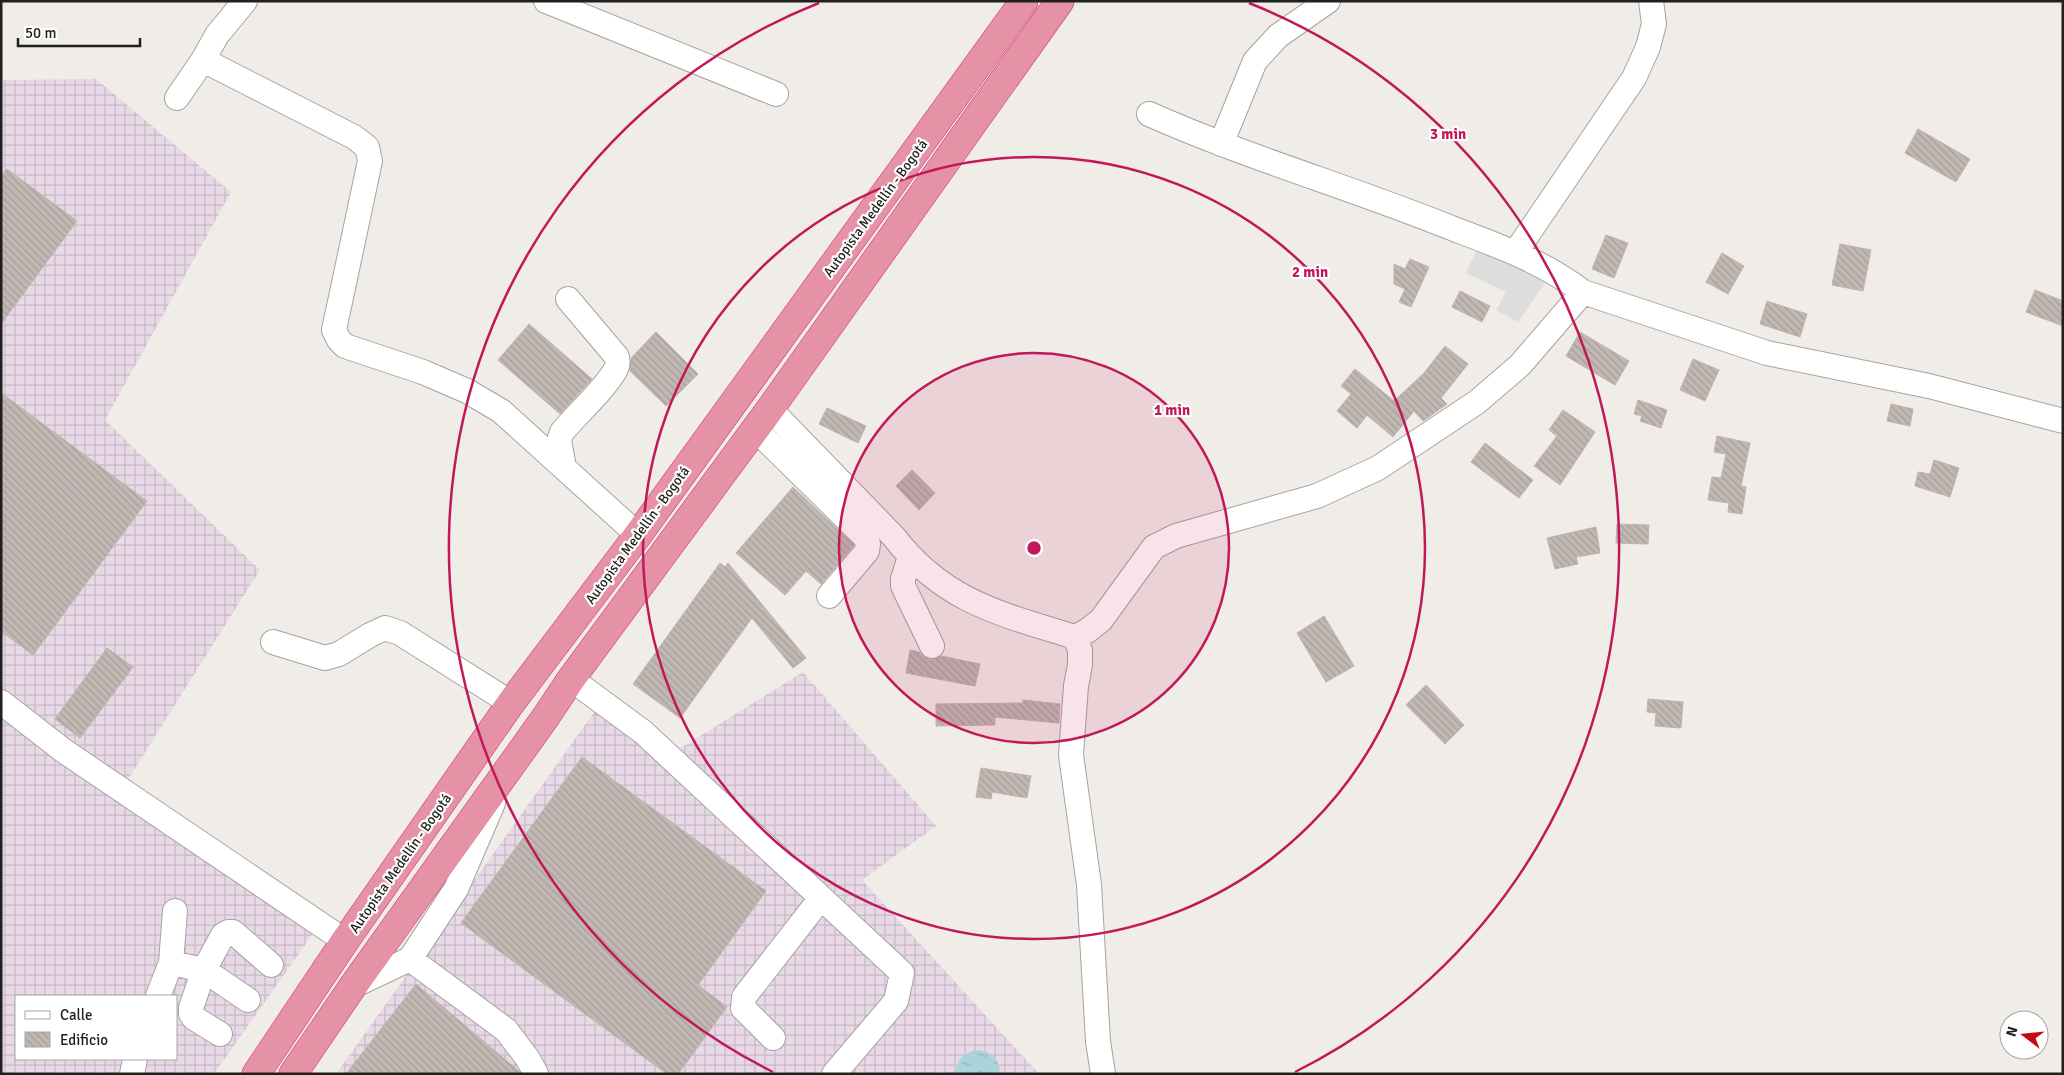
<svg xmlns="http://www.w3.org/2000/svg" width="2064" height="1075" font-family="Signika,sans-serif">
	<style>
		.residential { fill: #dedddd }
		.industrial { fill: url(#industrial-grid); fill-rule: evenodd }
		.water { fill: url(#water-ripples) }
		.building { fill: url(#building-back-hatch); stroke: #c2b3a9 }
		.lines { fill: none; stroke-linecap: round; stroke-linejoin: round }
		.minor-casing { stroke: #a4a4a4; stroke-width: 26 }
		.highway-casing { stroke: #d62c71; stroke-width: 29 }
		.minor { stroke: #fff; stroke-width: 24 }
		.highway { stroke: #e591a6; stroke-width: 28 }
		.ring { fill: none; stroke: #c2185b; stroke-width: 2.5 }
		.labels { text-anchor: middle; stroke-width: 4.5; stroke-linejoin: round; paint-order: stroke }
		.street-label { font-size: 14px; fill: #202020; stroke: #fff }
		.centre { fill: #c2185b; stroke: #fff; stroke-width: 2.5 }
		.ring-label { font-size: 15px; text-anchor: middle; font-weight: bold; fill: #c2185b; stroke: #fff; stroke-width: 4.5; stroke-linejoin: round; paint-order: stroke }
	</style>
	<defs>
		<pattern id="industrial-grid" width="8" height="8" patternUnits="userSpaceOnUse" patternTransform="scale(1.25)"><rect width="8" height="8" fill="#e9d9e7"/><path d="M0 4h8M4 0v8" fill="none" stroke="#c8bac6"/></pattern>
		<pattern id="water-ripples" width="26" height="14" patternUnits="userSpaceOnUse" patternTransform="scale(1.25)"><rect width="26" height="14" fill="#a9d4dc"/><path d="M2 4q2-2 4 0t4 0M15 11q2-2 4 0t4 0" fill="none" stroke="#91b6bc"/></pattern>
		<pattern id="building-back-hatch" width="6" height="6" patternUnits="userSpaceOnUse" patternTransform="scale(1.25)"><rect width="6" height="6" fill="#c1b8b3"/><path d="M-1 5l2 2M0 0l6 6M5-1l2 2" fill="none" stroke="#a69e9a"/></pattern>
	</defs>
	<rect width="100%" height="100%" fill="#f0ece7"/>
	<path class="residential" d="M1481,241L1549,277L1518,322L1496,310L1506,292L1466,273Z"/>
	<path class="industrial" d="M96,79L231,192L105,420L260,570L120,792L317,928L214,1074H1V80ZM16,996H176V1059H16Z
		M803,672L936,826L862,880L1039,1074H336L600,704L671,754Z"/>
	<path class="water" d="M977,1050C991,1051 1000,1059 1000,1074H956C956,1060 964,1052 977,1050Z"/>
	<path class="building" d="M1918,129L1970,159L1956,182L1905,153Z
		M7,169L77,221L1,324V176Z
		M1606,235L1628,243L1614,278L1592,269Z
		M1840,244L1871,250L1863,291L1832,285Z
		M1722,253L1744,266L1728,294L1706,282Z
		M1410,259L1429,267L1411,307L1399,302L1405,289L1394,284V264L1405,269Z
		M2035,290L2063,301V326L2026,312Z
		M1460,291L1490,306L1482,322L1452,307Z
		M1767,301L1807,314L1800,337L1760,324Z
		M529,324L592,379L560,414L498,360Z
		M656,332L698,374L666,406L630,371L631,358Z
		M1580,332L1629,361L1615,385L1566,356Z
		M1445,346L1468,364L1441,398L1447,404L1423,421L1414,411L1393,437L1367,415L1357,428L1337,411L1351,394L1341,386L1355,369L1394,401L1424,373Z
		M1693,359L1719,370L1705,401L1680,390Z
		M1,393L147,501L33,655L1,631Z
		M1638,400L1667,410L1661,428L1640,421L1642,416L1634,414Z
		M1891,404L1913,409L1910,426L1887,421Z
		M827,408L866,426L858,443L819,424Z
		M1563,410L1595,432L1560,485L1534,466L1557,436L1549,430Z
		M1717,436L1750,443L1741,486L1746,487L1742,514L1728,512L1729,503L1708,500L1712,477L1721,478L1726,454L1714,452Z
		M1485,443L1533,480L1519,498L1471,462Z
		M1934,460L1959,468L1950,497L1915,486L1918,472L1930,474Z
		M912,470L935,493L919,510L896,486Z
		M793,487L854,545L821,584L806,571L785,595L736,553Z
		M1617,524L1649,525L1648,544L1616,543Z
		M1596,527L1600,553L1576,557L1578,564L1555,569L1547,538Z
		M720,563L725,567L728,563L806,658L793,668L752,618L680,718L633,684Z
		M1324,616L1354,666L1326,682L1297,633Z
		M107,648L133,667L80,738L55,719Z
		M910,650L919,652L924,657L931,660L941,656L980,664L975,686L906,673Z
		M1426,685L1464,725L1445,744L1406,705Z
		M1648,699L1683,702L1681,728L1655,726L1656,713L1647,712Z
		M1023,700L1060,704L1059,723L995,717V725L936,726V704L1023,703Z
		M582,757L766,891L698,985L727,1007L678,1074H667L461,923Z
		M981,768L1031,776L1027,798L992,792L991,799L976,797Z
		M416,984L520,1072V1074H346Z"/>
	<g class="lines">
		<g class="minor-casing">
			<path id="minor" d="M546,1L776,94
				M203,60L354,137L367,147L370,161L334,330L339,340L345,346L423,372L467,391L501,411L638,535
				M177,98L203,60L217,35L245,1
				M1149,114C1248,158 1353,188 1454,229C1499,246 1544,262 1583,292
				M1221,144L1255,61L1278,36L1328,1
				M1515,253L1634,78L1648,47L1654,24L1651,1
				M770,409L894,537C944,602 1001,614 1075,637L1087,631L1101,620L1154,547L1176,536L1317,496L1378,468L1477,402L1520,365L1583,292L1767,353L1929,386L2063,421
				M755,429L865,537L868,544L867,551L829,596
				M564,467L559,441L562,432C577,414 605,389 616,369C618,365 618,362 617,357L568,299
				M910,557L903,579V586L932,646
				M1075,637L1080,650V665L1076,686L1071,755L1089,885L1098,1041L1103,1074
				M273,642L325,658L339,654L370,635L385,628L400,633L511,703
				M571,679L643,732L902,973L896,1001L834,1074
				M1,702L64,751L345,941
				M410,959L506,1030L528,1059L536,1074
				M171,963L204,970L248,1000
				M353,986L410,959L456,889L493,803
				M158,996L171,963L175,911
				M220,1034L194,1018L191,1014V1008L204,970L223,935L228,932H233L271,965
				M773,1038L743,1008L744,997L821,898
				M132,1074L135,1059"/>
		</g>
		<g class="highway-casing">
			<path id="highway" d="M256,1074L345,941L511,703L638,535L1024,1
				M293,1074L353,986L545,718L571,679L770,409L1060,1"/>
		</g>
		<use href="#minor" class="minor"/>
		<use href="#highway" class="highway"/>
	</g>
	<circle cx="1034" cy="548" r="195" fill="#c2185b" fill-opacity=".12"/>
	<g class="ring">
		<circle cx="1034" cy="548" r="195"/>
		<circle cx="1034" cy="548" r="391"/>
		<path d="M773 1072A586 586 0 0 1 819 3M1249 3A586 586 0 0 1 1295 1072"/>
	</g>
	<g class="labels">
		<g class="street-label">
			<text transform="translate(875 208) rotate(-54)" y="5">Autopista Medellín - Bogotá</text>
			<text transform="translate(637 535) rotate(-54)" y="5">Autopista Medellín - Bogotá</text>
			<text transform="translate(400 863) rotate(-55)" y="5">Autopista Medellín - Bogotá</text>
		</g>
	</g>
	<circle cx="1034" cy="548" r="8" class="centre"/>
	<g class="ring-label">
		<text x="1448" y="139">3 min</text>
		<text x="1310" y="277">2 min</text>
		<text x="1172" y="415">1 min</text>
	</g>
	<rect width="2064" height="1075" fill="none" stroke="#202020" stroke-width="5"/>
	<rect x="15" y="995" width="162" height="65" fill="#ffffff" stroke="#a6a6a6"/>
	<rect x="25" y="1011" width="25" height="8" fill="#ffffff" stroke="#a6a6a6"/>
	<text x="60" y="1020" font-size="15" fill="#202020">Calle</text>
	<rect x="25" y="1032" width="25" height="15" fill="url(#building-back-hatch)" stroke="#a6a6a6"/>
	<text x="60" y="1045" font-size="15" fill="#202020">Edificio</text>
	<g transform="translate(2024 1035) rotate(286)"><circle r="24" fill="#ffffff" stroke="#a6a6a6"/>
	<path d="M0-4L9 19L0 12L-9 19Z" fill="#c90713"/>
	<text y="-8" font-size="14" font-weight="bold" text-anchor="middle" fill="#202020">N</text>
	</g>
	<path d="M18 38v8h122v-8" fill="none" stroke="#202020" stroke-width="2.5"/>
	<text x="25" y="38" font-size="15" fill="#202020" stroke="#ffffff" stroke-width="4" paint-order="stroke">50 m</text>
</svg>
